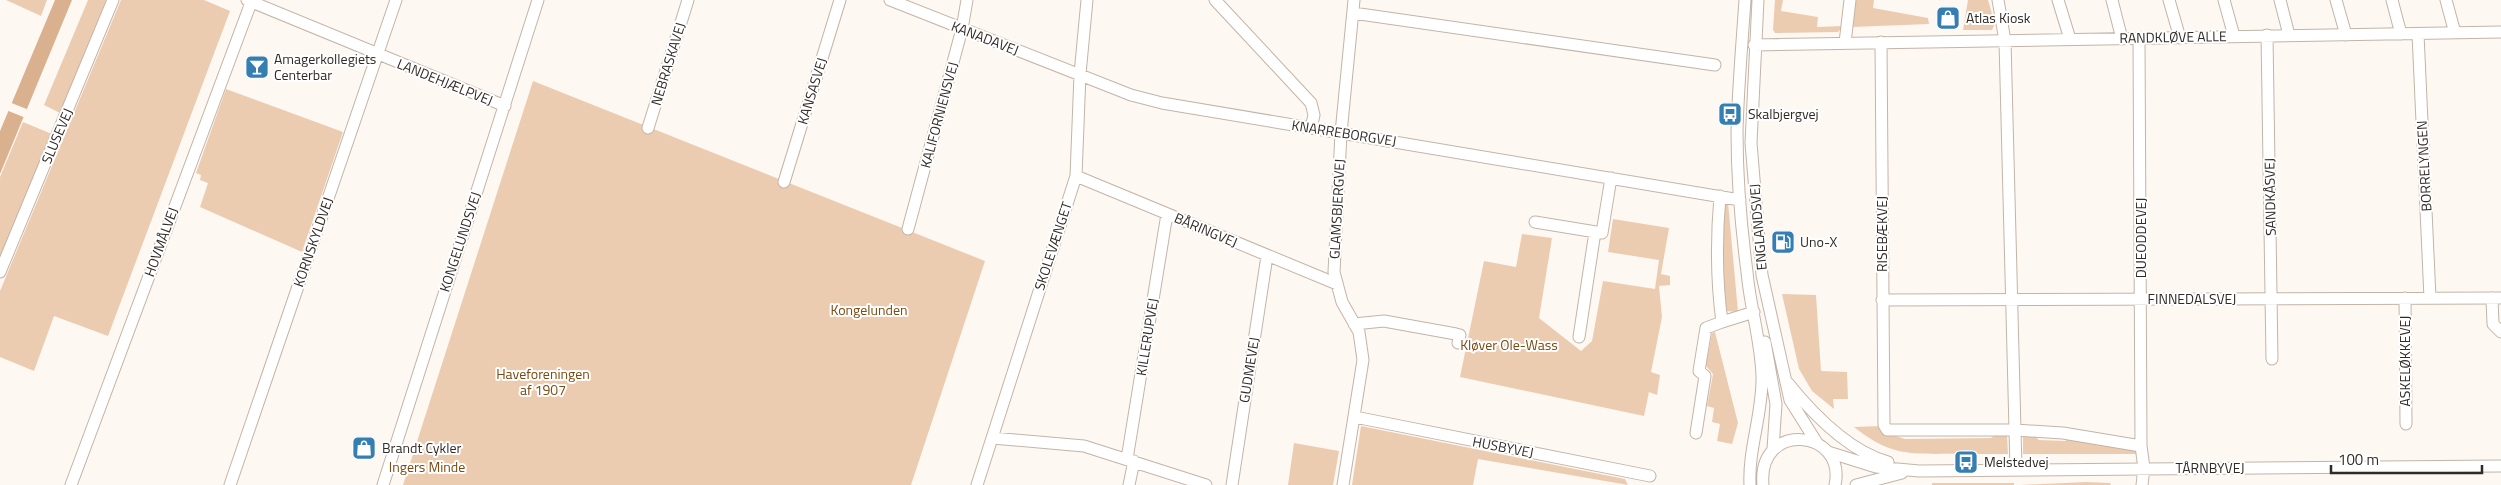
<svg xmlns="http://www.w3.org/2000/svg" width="2501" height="485" font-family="'Titillium Web',sans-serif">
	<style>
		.green { fill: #ecccb1 }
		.water { fill: #dab18e }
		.pier { fill: #fef8f2 }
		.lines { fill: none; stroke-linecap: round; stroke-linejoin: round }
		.minor-casing { stroke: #c3b4a7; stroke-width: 13 }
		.minor { stroke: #fff; stroke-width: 11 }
		.labels { text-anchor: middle; stroke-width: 4; stroke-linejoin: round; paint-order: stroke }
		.poi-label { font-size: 14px; fill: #312b26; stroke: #fff; text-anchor: start }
		.street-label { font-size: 14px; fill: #312b26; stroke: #fff }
		.park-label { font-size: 14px; fill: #7c490e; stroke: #fff }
	</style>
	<rect width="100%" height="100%" fill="#fef8f2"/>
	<path class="green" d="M6,0H47L41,16Z
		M88,0H106L62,114L44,105Z
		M121,0H204L230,11L108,336L54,316L34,371L0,357V291Z
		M1775,0H1783L1781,11L1818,17L1817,27L1842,26L1841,29L1838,32L1775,33L1773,30Z
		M1855,0H1874L1873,8L1928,18L1929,24L1853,27Z
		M1968,0H1988L1995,24L1992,30H1963Z
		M533,81L985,261L911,485H403Z
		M226,89L343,132L302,252L200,207L208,183L200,180L201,175L196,173Z
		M23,122L52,134L0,258V177Z
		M1728,202L1738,312L1725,311L1722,256L1724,205Z
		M1613,219L1669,228L1661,274L1670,276V285L1659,286L1662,317L1651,372L1660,375L1657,395L1649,392L1644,416L1460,377L1484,261L1516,267L1522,234L1552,238L1539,318L1581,351L1592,341L1603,281L1655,289L1659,260L1608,252Z
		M1782,294L1816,295L1821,371L1847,372L1848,399H1833L1834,409L1812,391L1799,369Z
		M1715,332L1738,423L1732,444L1717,441L1720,424L1712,422L1714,408L1707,406L1713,374L1706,366L1712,333Z
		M1361,426L1625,479L1628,485L1478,459L1473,485H1352Z
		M1881,426L1893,435L1905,439L1991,438L1995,435H2007L2008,454H1969V450L1962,451V454C1913,453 1894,459 1854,427Z
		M2033,435L2039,440L2066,441L2067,437L2136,449L2138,454H2023V436Z
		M1294,443L1339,451L1333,485H1288Z
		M2086,482L2110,483L2111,485H2020Z
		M1932,483H2014V485H1932Z"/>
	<path class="water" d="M55,0H72L0,174V131Z"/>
	<path class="pier" d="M9,102L29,110L26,118L6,110Z"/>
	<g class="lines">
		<g class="minor-casing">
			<path id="minor" d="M247,0L505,106
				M890,0L1131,95L1162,103L1740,200
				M1215,0L1311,103L1314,115L1311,128
				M1745,0C1742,44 1738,88 1737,132C1737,178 1741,226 1747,272C1750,307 1761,341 1762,376C1763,413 1748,449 1750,485
				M1758,0L1751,143L1762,275L1790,400L1817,443
				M1998,0L2005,41L2016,469
				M2058,0L2070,39
				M2112,0L2122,39
				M2169,0L2180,38
				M2224,0L2234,36
				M2280,0L2289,35
				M2336,0L2346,35
				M2392,0L2401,34
				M2446,0L2455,33
				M1353,13L1715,65
				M2418,34L2430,298
				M2267,35L2272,359
				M2139,38L2141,446L2144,468L2142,485
				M1881,42L1884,425L1887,430H2015L2063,433L2141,446
				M1845,43L1850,0
				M1754,45L2501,32
				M648,128L688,0
				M1076,176L1337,284
				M784,182L840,0
				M1720,196C1716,241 1716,278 1722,322L1754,312
				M1535,222L1602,233L1611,178
				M908,229L962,29L967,0
				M0,272L113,0
				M2405,298L2406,424
				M2492,298L2493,324L2501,332
				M1882,300L2501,298
				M1354,324L1384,321L1456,334L1460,335L1458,343
				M1579,337L1595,232
				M1765,342L1776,404L1773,449
				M1787,382C1812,413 1848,451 1888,462
				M1355,417L1650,476
				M1696,433L1705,376L1699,371L1706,328L1722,322
				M992,438L1084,446L1206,485
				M1828,452L1876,467L1919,471L2501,466
				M1127,459L1167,214
				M71,485L252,0
				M230,485L396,0
				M383,485L538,0
				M977,485L1076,176L1080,74L1087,0
				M1129,485L1134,461
				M1232,485L1267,256
				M1343,485L1363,360L1359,332L1342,302L1334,272L1341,133L1354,0
				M1763,485C1757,420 1847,429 1835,485
				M1856,485L1902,473"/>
		</g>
		<use href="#minor" class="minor"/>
	</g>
	<defs>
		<g id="shop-square" transform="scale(1.25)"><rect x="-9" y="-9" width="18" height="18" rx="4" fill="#357eb2" stroke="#fff"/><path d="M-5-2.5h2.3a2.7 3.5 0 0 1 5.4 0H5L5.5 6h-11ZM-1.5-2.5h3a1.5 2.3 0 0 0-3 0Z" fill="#fff"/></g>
		<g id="bar-square" transform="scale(1.25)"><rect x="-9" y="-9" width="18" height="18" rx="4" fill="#357eb2" stroke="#fff"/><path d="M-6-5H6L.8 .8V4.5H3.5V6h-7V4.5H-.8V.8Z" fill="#fff"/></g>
		<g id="bus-square" transform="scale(1.25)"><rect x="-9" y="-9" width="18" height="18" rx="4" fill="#357eb2" stroke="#fff"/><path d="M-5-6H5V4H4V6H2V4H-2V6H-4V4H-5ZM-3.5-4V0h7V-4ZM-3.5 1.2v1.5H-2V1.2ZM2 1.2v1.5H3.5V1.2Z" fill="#fff"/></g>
		<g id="fuel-square" transform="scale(1.25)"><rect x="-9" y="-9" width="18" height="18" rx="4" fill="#357eb2" stroke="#fff"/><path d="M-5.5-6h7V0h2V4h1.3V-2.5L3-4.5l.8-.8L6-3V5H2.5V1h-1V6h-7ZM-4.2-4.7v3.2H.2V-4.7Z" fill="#fff"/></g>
	</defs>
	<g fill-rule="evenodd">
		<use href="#shop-square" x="1948" y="18"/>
		<use href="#bar-square" x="257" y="67"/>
		<use href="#bus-square" x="1730" y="114"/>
		<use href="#fuel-square" x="1783" y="242"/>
		<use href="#shop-square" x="364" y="448"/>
		<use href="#bus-square" x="1966" y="462"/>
	</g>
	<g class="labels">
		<g class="poi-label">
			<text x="1966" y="23">Atlas Kiosk</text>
			<text x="274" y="64">Amagerkollegiets<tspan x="274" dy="16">Centerbar</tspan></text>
			<text x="1748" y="119">Skalbjergvej</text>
			<text x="1800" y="247">Uno-X</text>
			<text x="382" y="453">Brandt Cykler</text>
			<text x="1984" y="467">Melstedvej</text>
		</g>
		<g class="street-label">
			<text transform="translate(2173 37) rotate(-1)" y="5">RANDKLØVE ALLE</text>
			<text transform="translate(985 38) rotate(21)" y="5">KANADAVEJ</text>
			<text transform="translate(668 64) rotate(-73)" y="5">NEBRASKAVEJ</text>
			<text transform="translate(445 82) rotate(22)" y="5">LANDEHJÆLPVEJ</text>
			<text transform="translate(812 91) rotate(-73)" y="5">KANSASVEJ</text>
			<text transform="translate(939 115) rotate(-75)" y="5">KALIFORNIENSVEJ</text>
			<text transform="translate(1344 133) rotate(9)" y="5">KNARREBORGVEJ</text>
			<text transform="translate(57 136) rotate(-67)" y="5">SLUSEVEJ</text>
			<text transform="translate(2424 166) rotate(-93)" y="5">BORRELYNGEN</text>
			<text transform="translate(2270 197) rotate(-91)" y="5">SANDKÅSVEJ</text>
			<text transform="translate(1337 209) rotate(-87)" y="5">GLAMSBJERGVEJ</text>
			<text transform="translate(1758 227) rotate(-95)" y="5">ENGLANDSVEJ</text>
			<text transform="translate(1206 230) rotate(23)" y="5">BÅRINGVEJ</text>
			<text transform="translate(1882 234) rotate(-90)" y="5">RISEBÆKVEJ</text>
			<text transform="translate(2141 238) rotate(-90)" y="5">DUEODDEVEJ</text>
			<text transform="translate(161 242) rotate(-70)" y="5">HOVMÅLVEJ</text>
			<text transform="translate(313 242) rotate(-71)" y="5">KORNSKYLDVEJ</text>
			<text transform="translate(460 242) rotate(-72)" y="5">KONGELUNDSVEJ</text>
			<text transform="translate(1053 246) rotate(-72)" y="5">SKOLEVÆNGET</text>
			<text x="2192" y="304">FINNEDALSVEJ</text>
			<text transform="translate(1147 337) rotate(-81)" y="5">KILLERUPVEJ</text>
			<text transform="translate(2405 361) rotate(-90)" y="5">ASKELØKKEVEJ</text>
			<text transform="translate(1249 370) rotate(-81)" y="5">GUDMEVEJ</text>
			<text transform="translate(1503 447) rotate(11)" y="5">HUSBYVEJ</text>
			<text x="2210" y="473">TÅRNBYVEJ</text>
		</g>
		<g class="park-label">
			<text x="869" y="315">Kongelunden</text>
			<text x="1509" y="350">Kløver Ole-Wass</text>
			<text x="543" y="379">Haveforeningen<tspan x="543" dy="16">af 1907</tspan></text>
			<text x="427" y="472">Ingers Minde</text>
		</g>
	</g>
	<path d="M2331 465v8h151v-8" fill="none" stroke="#312b26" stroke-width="2.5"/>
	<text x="2338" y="465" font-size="15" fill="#312b26" stroke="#ffffff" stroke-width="4" paint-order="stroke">100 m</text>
</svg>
